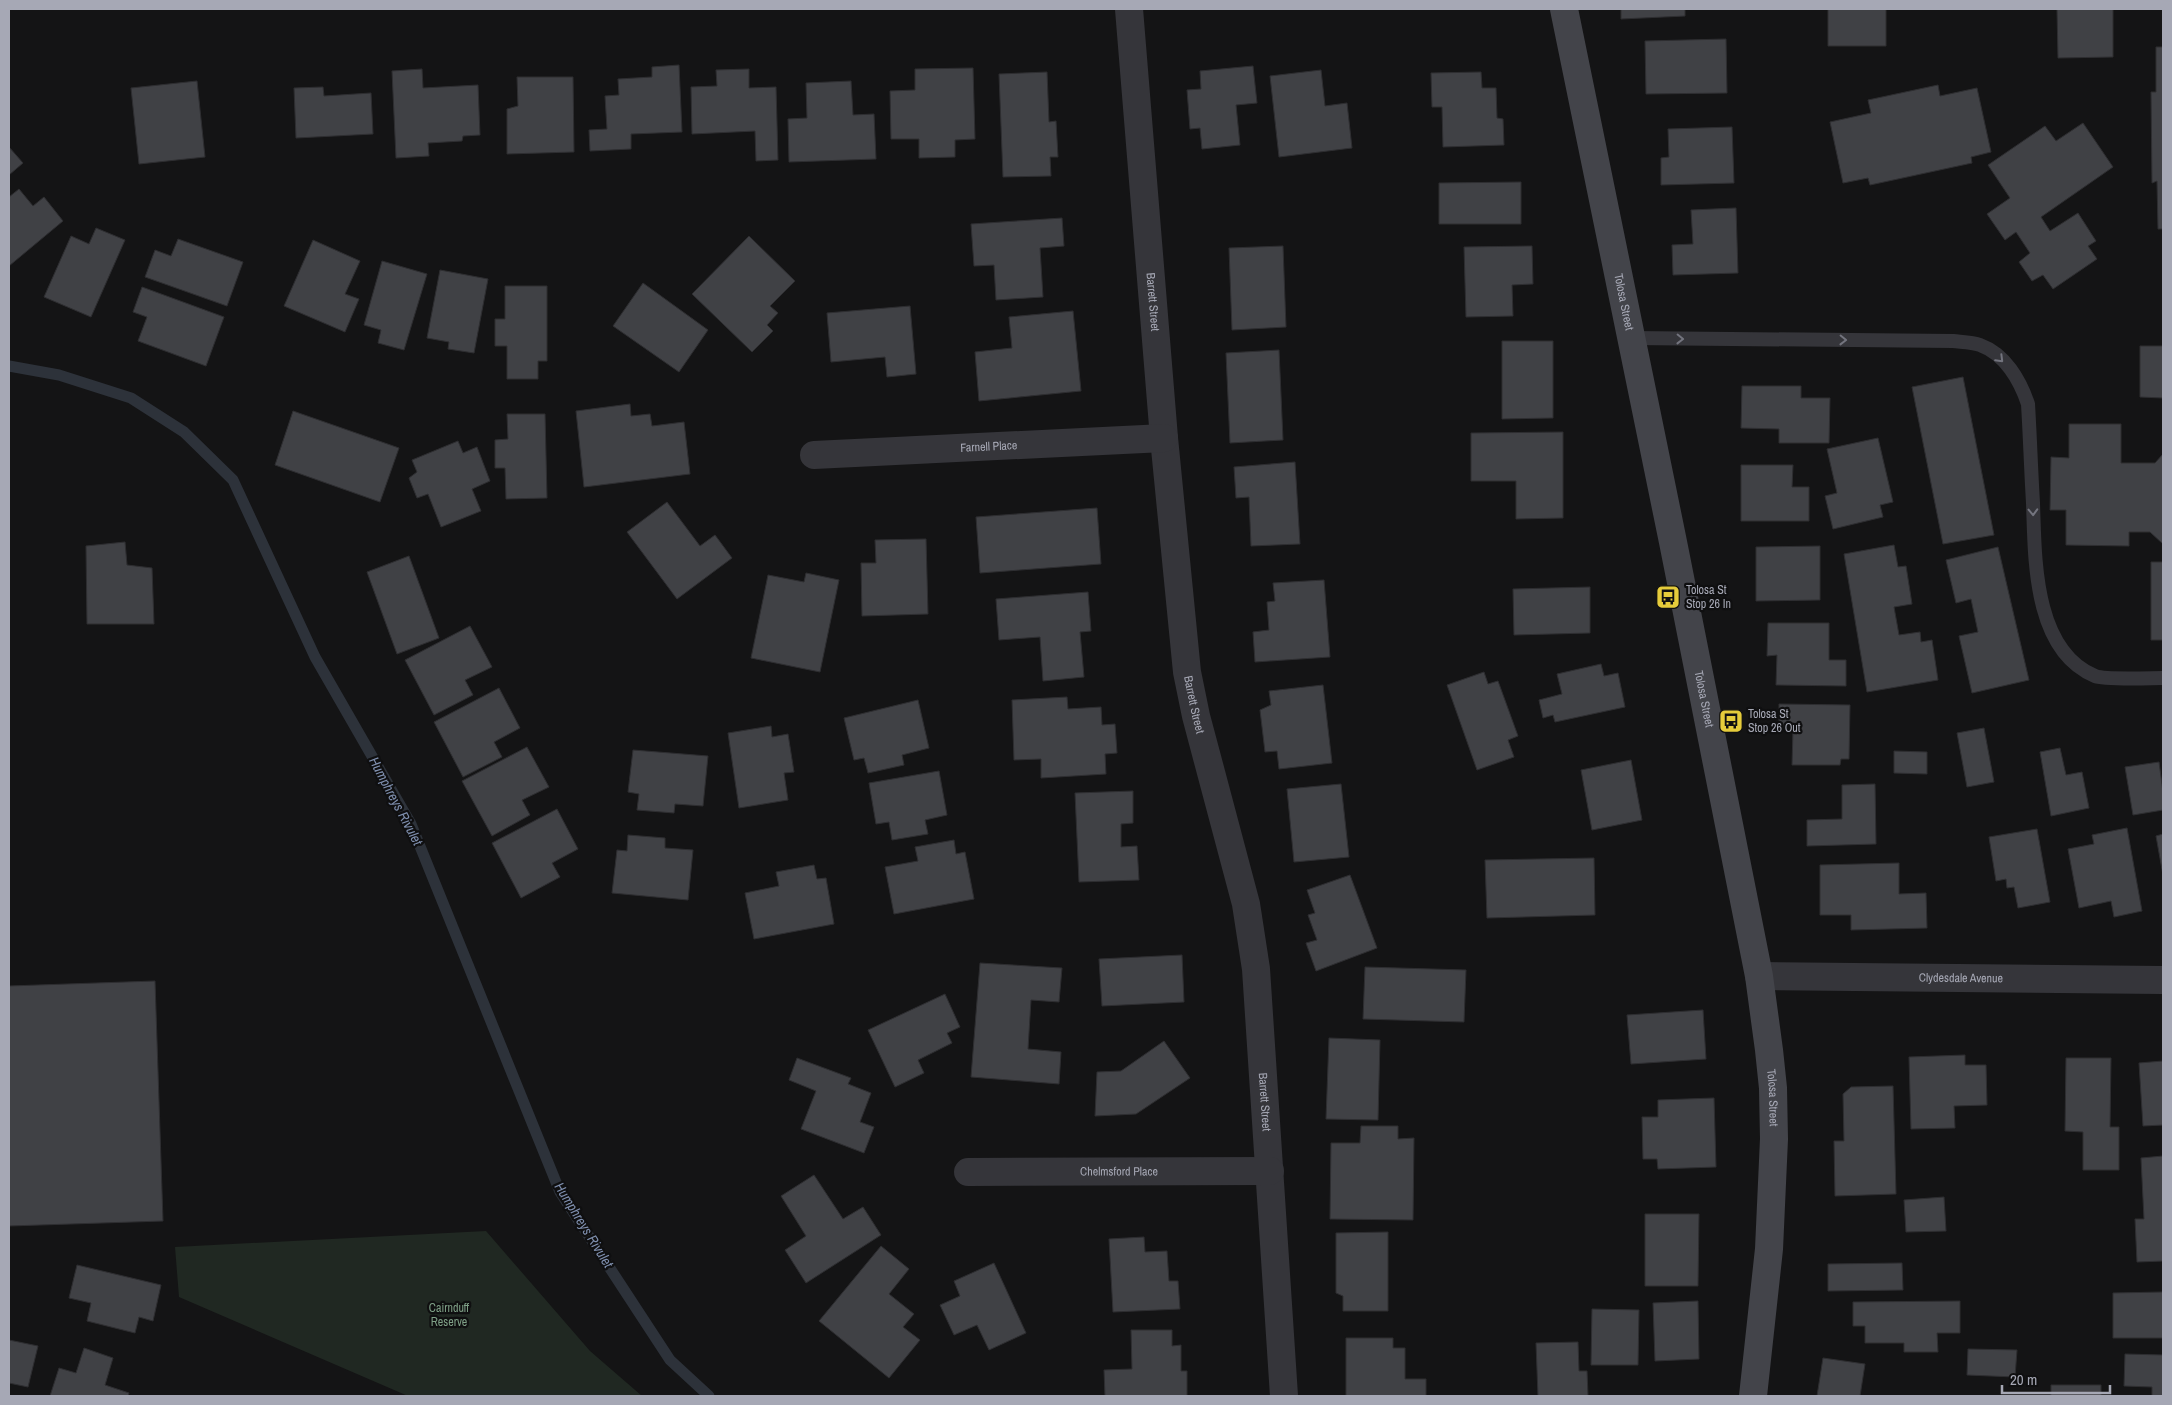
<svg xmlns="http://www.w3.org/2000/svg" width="2172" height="1405" font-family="'Archivo Narrow',sans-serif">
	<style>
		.green { fill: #202822 }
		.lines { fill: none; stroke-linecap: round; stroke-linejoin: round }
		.stream { stroke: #2d323a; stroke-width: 11 }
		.building { fill: #404145; stroke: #2e2e31 }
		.lane { stroke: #35353a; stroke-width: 14 }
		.street { stroke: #35353a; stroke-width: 28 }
		.secondary { stroke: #43444a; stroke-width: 28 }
		.oneway { stroke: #73747e }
		.labels { text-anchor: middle; stroke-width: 4.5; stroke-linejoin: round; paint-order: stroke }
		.street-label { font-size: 12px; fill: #a6a8b5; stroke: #0f0f10 }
		.poi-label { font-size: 12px; fill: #a6a8b5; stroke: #0f0f10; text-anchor: start }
		.park-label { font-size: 12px; fill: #7e9f86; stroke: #0f0f10 }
		.water-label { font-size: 14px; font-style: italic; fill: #7f8fae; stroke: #0f0f10 }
	</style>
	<rect width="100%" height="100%" fill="#141415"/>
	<path class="green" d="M486,1231L590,1351L642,1396H408L179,1297L175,1247Z"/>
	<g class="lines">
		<path class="stream" d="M9,366L59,375L131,398L184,432L233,480L315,657L411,824L560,1192L670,1360L709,1396"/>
	</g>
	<path class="building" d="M1621,9H1685V16L1621,19Z
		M1828,9H1886V46H1828Z
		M2057,9H2113V57L2058,58Z
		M1726,39L1727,93L1646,94L1645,41Z
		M2156,47H2163V229H2158L2157,181L2152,183L2151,92H2156Z
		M679,65L682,132L631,134V149L590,151L589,130L607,129L605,96L619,95L618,79L652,77V67Z
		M1253,66L1257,103L1236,105L1240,145L1202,149L1200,128L1190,129L1187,90L1201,89L1200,71Z
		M973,68L975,139L955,140V157L919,158V139H891L890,91L915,90V69Z
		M422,69L423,88L478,85L480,135L463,136L462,141L428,143L429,156L396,158L392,71Z
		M749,69V88L776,87L778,160L756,161L755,131L692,134L691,87L717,86L716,70Z
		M1321,70L1325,106L1347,103L1352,148L1279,157L1270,76Z
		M1047,72L1049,122L1056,121L1058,157H1050L1051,176L1003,177L999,74Z
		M1481,72L1482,88H1496L1497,118L1503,119L1504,145L1443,147L1442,107H1432L1431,73Z
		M517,77H573L574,152L507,154V109L518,106Z
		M197,81L205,157L139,164L131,88Z
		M851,81L853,115L874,114L876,159L789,162L788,119L807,118L806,83Z
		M1938,85L1940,96L1977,88L1991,152L1971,157L1972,163L1870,185L1868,178L1843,183L1830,122L1871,113L1868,100Z
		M323,87L324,96L371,93L373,134L296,138L294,88Z
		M2083,123L2113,167L2041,217L2050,231L2078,213L2096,241L2088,246L2097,259L2053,289L2043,275L2032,281L2019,262L2030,253L2016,232L2005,240L1987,214L2010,198L1988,165L2045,126L2056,141Z
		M1732,127L1734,183L1661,185V158L1669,157L1668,129Z
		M9,147L23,163L9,175Z
		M1521,182V224H1439V183Z
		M19,189L33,206L44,197L63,221L9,266V197Z
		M1736,208L1738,273L1673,275L1672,245L1693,244L1691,210Z
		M1062,218L1064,246L1040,248L1043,297L996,300L994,265L974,266L971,224Z
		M96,228L125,240L91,317L44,297L71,236L89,244Z
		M749,236L795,281L770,306L778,313L767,325L773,331L752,352L692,294Z
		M178,239L243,262L227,306L145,277L155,250L171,256Z
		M313,240L360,261L345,294L359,299L345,332L284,306Z
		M1283,246L1286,327L1232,330L1229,248Z
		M1532,246L1533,284L1512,285L1513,316L1466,317L1464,247Z
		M382,261L427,274L404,350L378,343L381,330L364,325Z
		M440,270L488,279L474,353L448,349L449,342L427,338Z
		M643,283L708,330L679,372L613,326Z
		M505,286H547V361H538V379H507V346H495V319H505Z
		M142,287L224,317L206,366L138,341L147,317L133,312Z
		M910,306L916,374L887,377L885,357L831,362L827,313Z
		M1073,311L1081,391L979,401L975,352L1012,348L1009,317Z
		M1502,341H1553V418L1502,419Z
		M2140,346H2163V398L2140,397Z
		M1279,350L1283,440L1230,443L1226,353Z
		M1963,377L1994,535L1943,544L1912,387Z
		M1742,386H1801V398H1830L1829,443H1779V429L1741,428Z
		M630,404L631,416L650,414L652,426L684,422L690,474L584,487L576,411Z
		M293,411L399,448L380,502L275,465Z
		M507,414H545L547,498L506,499L505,468H495V440L508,439Z
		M2069,424H2121V463H2155L2163,454V544L2150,532H2129V546L2066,545V510H2050L2051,457L2069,458Z
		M1563,432V518L1516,519V481H1471V433Z
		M1878,438L1893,502L1880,505L1883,517L1833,529L1825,496L1837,493L1827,449Z
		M458,441L463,453L477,447L490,481L472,489L481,511L441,527L428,494L417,498L409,478L417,472L412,460Z
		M1295,462L1300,544L1251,546L1249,497L1236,498L1234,467Z
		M1741,465H1793L1792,487H1809V521H1741Z
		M667,502L700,546L715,535L732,558L677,599L627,532Z
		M1097,508L1101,564L980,573L976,517Z
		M926,539L928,614L862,616L861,563H876L875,540Z
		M125,542L127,565L152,568L154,624H87L86,546Z
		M1894,545L1898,567L1906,566L1912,604L1894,607L1899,635L1920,632L1921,642L1932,640L1938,680L1867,692L1844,554Z
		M1820,546V600L1756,601V547Z
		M1998,547L2029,680L1972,693L1959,636L1978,632L1971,599L1956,603L1946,560Z
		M409,556L439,638L397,654L367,572Z
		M2151,562H2163V640H2151Z
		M806,573L839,580L820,672L751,658L768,575L804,582Z
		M1324,580L1330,657L1255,662L1253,632L1269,630L1267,602L1275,601L1273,583Z
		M1590,587V633L1514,635L1513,589Z
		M1088,592L1091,631L1080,632L1084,677L1043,681L1040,637L999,640L996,599Z
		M1768,623H1829V660H1846V686L1776,685L1777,655L1767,656Z
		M470,626L492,667L465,680L473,695L434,715L405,660Z
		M1601,664L1604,676L1618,673L1625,707L1555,722L1553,715L1543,718L1539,700L1562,694L1557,674Z
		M1484,672L1488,684L1498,681L1518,736L1508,740L1514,757L1477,770L1447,685Z
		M1323,685L1332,763L1279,769L1277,751L1265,752L1260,710L1271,705L1269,691Z
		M499,688L520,728L494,742L502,757L463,777L434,722Z
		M1067,697L1068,709L1101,707L1102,725L1115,724L1117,753L1105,754L1106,774L1041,778V759L1014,760L1012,700Z
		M918,700L929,748L902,755L904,765L868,773L864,758L854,760L844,718Z
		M1779,704L1850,705L1849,759H1841L1840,765H1792L1793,729H1779Z
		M771,726L772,737L788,734L794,772L784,773L788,800L739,808L728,733Z
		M1984,728L1994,782L1967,787L1957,733Z
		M527,747L549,787L522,800L530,815L492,836L462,781Z
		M2060,748L2066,775L2082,772L2089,808L2051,816L2040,752Z
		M633,750L708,756L703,806L675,804L674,813L637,810L639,794L628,792Z
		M1894,751L1927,752V774L1894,773Z
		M1631,760L1642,820L1592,830L1581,770Z
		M2159,762L2163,792V810L2133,815L2125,767Z
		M939,771L947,815L925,820L928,834L892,840L889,822L876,824L869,783Z
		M1341,784L1349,857L1294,862L1287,789Z
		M1875,784L1876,844L1807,846V820L1842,819V785Z
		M1133,791V823L1121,824V847L1137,846L1139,880L1079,882L1075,793Z
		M557,809L578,849L552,863L560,877L521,898L492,843Z
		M2127,828L2142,911L2114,917L2111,901L2079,908L2068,849L2094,844L2092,835Z
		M2037,829L2050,902L2018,908L2014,887L2007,888L2006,879L1996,881L1989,837Z
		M2163,834V875L2156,836Z
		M628,835L665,838V848L693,850L688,900L612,893L617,850L627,851Z
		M954,840L956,854L965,852L974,899L894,914L885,867L918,861L915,847Z
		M1594,858L1595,915L1487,918L1485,860Z
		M1899,863V894L1926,893L1927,928L1851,930V915H1820V865Z
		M814,865L817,879L826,878L834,924L754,939L745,893L779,886L776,872Z
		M1350,875L1377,948L1316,971L1306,943L1317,940L1308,915L1315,913L1307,890Z
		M1182,955L1184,1002L1102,1006L1099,959Z
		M980,963L1062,968L1059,1002L1031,1000L1028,1049L1061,1052L1059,1084L971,1077Z
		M1365,967L1466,970L1464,1022L1363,1019Z
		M155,981L163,1221L9,1226V986Z
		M945,994L960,1027L947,1033L952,1043L918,1060L924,1073L895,1087L868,1030Z
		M1703,1010L1706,1059L1631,1064L1627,1015Z
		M1329,1038L1380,1040L1378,1120L1326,1119Z
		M1164,1041L1190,1078L1136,1114L1095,1116L1097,1072L1121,1071Z
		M1965,1055V1065H1986L1987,1105L1954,1106L1955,1128L1911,1129L1909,1057Z
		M797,1058L851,1078L848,1084L871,1093L860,1122L874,1127L864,1153L801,1129L816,1091L789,1080Z
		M2066,1058H2111L2110,1127H2119V1170H2083V1132L2065,1131Z
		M2163,1061V1125L2143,1126L2139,1063Z
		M1893,1086L1896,1194L1835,1196L1834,1141H1844L1843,1094L1851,1087Z
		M1714,1098L1716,1167L1658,1169L1657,1159H1643L1642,1117H1658V1100Z
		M1361,1126H1398V1139L1414,1138L1413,1220L1330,1219L1331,1143H1360Z
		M2163,1156V1261L2137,1262L2135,1219H2144L2141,1158Z
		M814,1175L843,1219L863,1207L881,1235L806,1283L785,1250L806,1236L781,1196Z
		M1944,1197L1946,1231L1906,1232L1904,1200Z
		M1645,1214H1699L1698,1286H1645Z
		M1388,1232V1311H1343V1296L1336,1293V1233Z
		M1144,1237L1145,1252L1167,1251L1169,1281H1178L1180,1309L1113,1312L1109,1239Z
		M881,1246L909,1269L889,1294L914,1314L903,1327L920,1340L889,1378L819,1321Z
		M994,1263L1026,1333L989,1350L977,1325L954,1335L940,1305L960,1296L954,1281Z
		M1902,1263L1903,1290L1828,1291V1264Z
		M77,1265L161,1285L153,1321L139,1317L135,1333L87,1321L91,1303L69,1298Z
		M2163,1292V1338H2113V1293Z
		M1698,1301L1699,1359L1655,1361L1653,1303Z
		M1960,1301V1333H1937L1938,1352H1904V1343H1865V1326H1853V1302Z
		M1592,1309L1639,1310L1638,1365H1591Z
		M1131,1330H1172V1346L1181,1345V1371H1187V1396H1105L1104,1370L1132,1369Z
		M1346,1338H1393V1348H1405V1379H1426V1396H1346Z
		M9,1340L38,1346L28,1387L9,1383Z
		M1578,1342L1579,1371H1587L1588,1396H1538L1536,1343Z
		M84,1348L113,1358L105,1385L129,1393L128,1396H50L59,1368L76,1373Z
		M1968,1349L2017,1350L2015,1377L1967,1375Z
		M2125,1354L2163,1355V1396H2152V1387L2124,1386Z
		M1823,1358L1865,1364L1860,1396H1817Z
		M2051,1385H2101V1396H2051Z"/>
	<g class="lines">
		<path class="lane" d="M1632,338L1953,341C1961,342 1972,342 1980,345C2005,354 2020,380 2028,404C2030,437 2031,470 2033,503C2035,558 2033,650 2095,676C2104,680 2150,678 2163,678"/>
		<g class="street">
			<path id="s1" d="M1129,9L1164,438L1187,672L1196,716L1246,904L1256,969L1284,1396"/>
			<path id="s2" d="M814,455L1164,438"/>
			<path id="s3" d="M1759,976L2163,980"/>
			<path id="s4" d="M968,1172L1270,1171"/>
		</g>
		<path class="secondary" id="s5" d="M1564,9L1673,542L1759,976L1769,1050L1773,1088L1774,1139L1769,1249L1753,1396"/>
	</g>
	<defs><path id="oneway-chevron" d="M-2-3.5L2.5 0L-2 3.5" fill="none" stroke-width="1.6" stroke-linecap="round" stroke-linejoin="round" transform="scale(1.25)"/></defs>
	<g class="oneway">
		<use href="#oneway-chevron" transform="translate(1680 339) rotate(1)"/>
		<use href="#oneway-chevron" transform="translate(1843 340) rotate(1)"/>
		<use href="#oneway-chevron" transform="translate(2000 359) rotate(45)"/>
		<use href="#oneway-chevron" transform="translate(2033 512) rotate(88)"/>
	</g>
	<defs>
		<g id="bus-square" transform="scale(1.25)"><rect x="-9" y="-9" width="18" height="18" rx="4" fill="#e6cc3b" stroke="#0f0f10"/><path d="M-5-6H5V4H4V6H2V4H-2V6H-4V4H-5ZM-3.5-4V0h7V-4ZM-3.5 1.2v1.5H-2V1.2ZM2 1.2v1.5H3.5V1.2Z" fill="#111"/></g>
	</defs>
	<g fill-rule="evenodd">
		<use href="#bus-square" x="1668" y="597"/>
		<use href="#bus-square" x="1731" y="721"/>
	</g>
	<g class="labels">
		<g class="street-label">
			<text dy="4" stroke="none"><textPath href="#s1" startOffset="294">Barrett Street</textPath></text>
			<text dy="4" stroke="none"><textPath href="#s5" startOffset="299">Tolosa Street</textPath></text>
			<text dy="4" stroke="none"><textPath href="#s2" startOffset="175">Farnell Place</textPath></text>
			<text dy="4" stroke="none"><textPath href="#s5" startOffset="704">Tolosa Street</textPath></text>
			<text dy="4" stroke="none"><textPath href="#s1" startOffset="699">Barrett Street</textPath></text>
			<text dy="4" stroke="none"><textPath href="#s3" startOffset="202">Clydesdale Avenue</textPath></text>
			<text dy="4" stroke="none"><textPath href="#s5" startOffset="1109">Tolosa Street</textPath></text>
			<text dy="4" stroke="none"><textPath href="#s1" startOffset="1104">Barrett Street</textPath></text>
			<text dy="4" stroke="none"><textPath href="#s4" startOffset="151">Chelmsford Place</textPath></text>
		</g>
		<g class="poi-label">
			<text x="1686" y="594">Tolosa St<tspan x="1686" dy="14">Stop 26 In</tspan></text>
			<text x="1748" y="718">Tolosa St<tspan x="1748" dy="14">Stop 26 Out</tspan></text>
		</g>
		<g class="park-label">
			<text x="449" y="1312">Cairnduff<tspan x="449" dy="14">Reserve</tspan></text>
		</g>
		<g class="water-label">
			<text transform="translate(396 801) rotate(62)" y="5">Humphreys Rivulet</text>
			<text transform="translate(584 1225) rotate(58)" y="5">Humphreys Rivulet</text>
		</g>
	</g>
	<rect width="2172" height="1405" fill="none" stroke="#a6a8b5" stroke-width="20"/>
	<path d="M2002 1385v8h108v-8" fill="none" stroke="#a6a8b5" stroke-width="2.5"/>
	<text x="2010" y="1385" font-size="15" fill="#a6a8b5" stroke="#0f0f10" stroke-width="4" paint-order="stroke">20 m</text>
</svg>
